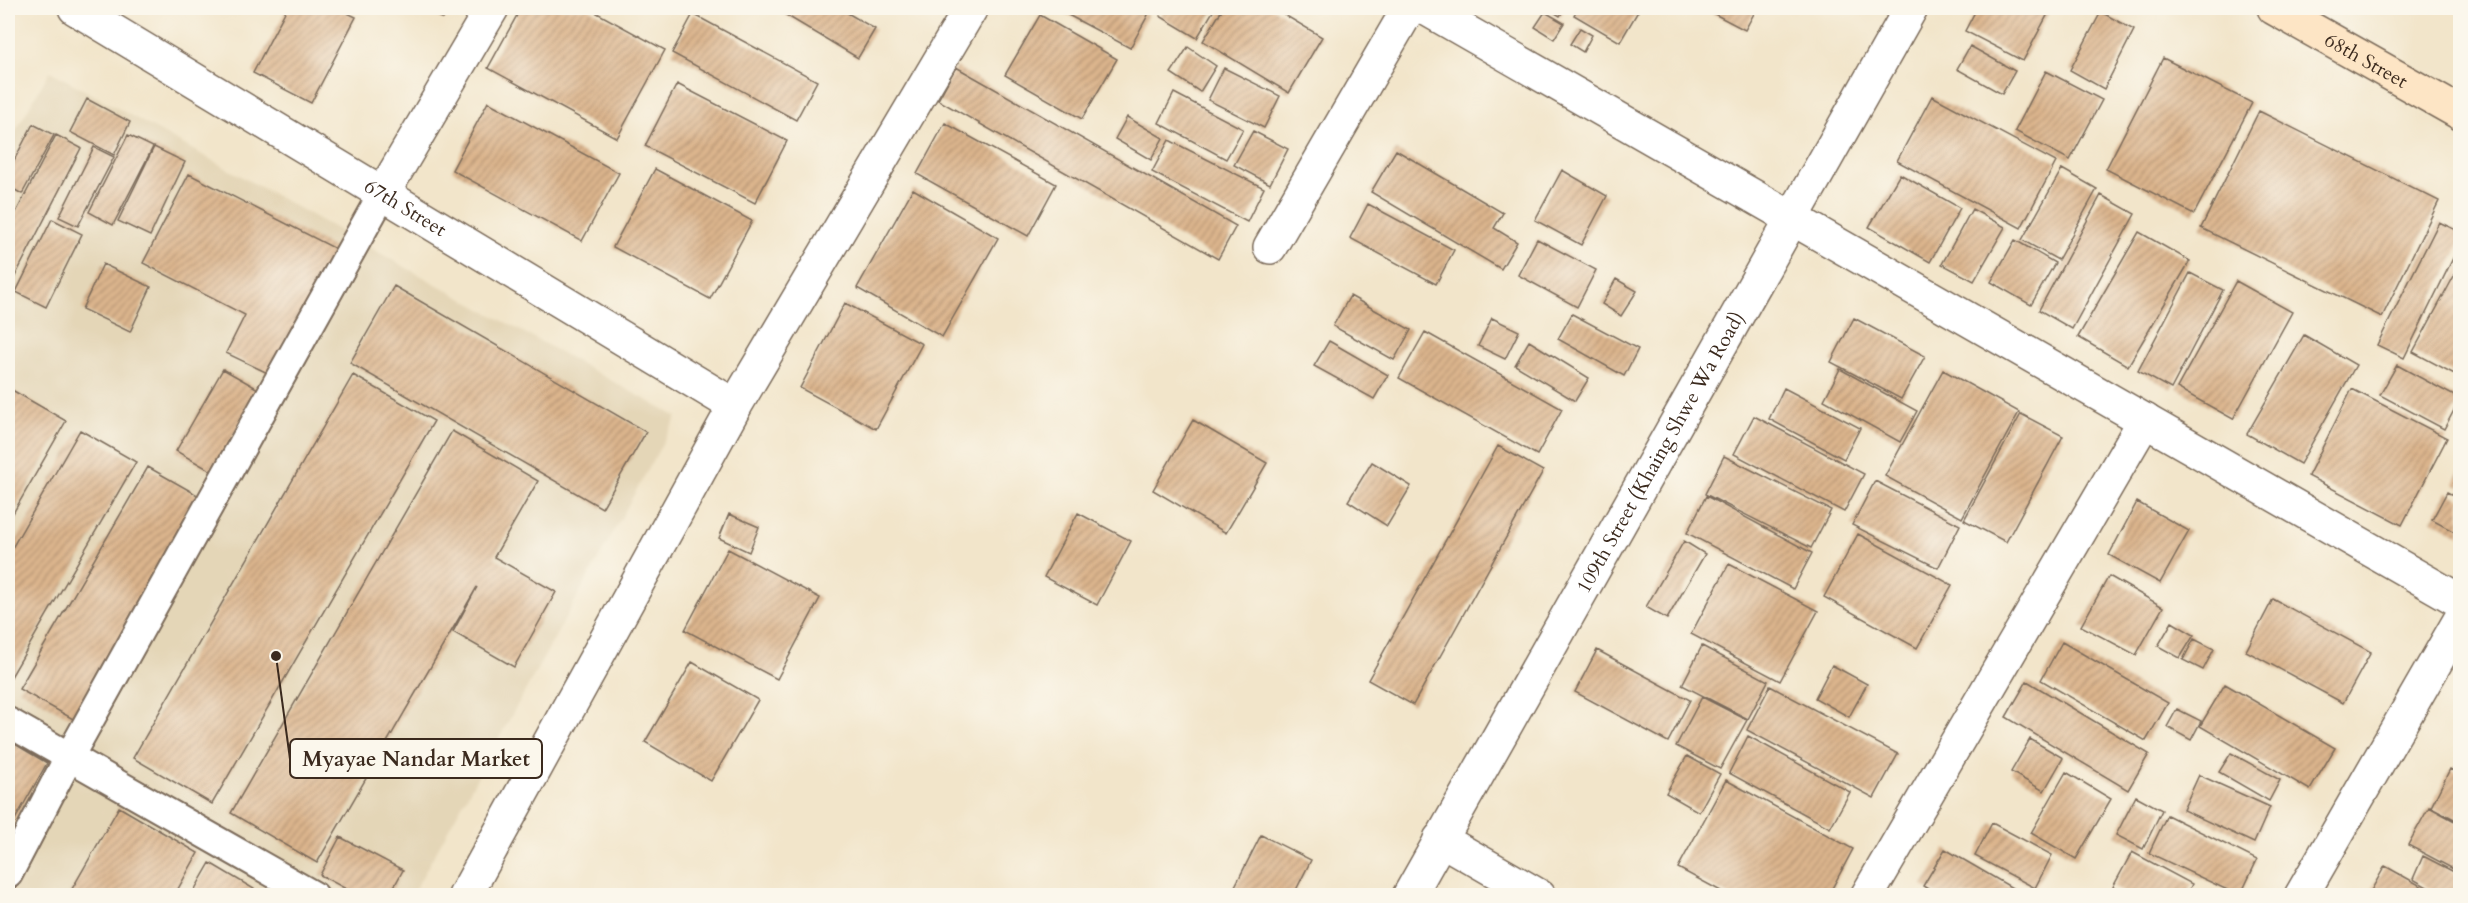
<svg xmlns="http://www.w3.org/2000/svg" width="2468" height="903" font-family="Cardo,serif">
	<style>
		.built { fill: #e4d6b7 }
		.building { fill: url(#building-hatch) }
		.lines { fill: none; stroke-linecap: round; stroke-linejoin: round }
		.pedestrian-casing { stroke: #7b6b5a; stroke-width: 32 }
		.minor-casing { stroke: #7b6b5a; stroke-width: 36 }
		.secondary-casing { stroke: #7b6b5a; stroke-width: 36 }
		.pedestrian { stroke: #fff; stroke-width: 28 }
		.minor { stroke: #fff; stroke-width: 33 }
		.secondary { stroke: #fde5c5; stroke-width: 33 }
		.labels { text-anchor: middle; stroke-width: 4.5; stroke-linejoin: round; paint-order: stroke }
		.street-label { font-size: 20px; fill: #3b2a1e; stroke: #fbf7ec }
		.leader { fill: none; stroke: #3b2a1e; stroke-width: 2 }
		.callout-dot { fill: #3b2a1e; stroke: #fbf7ec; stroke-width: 2 }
		.callout { fill: #fbf7ec; stroke: #3b2a1e; stroke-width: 2 }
		.callout-label { font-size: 21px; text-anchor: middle; font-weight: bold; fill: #3b2a1e }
	</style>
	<defs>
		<pattern id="building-hatch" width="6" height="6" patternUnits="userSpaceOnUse" patternTransform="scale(1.5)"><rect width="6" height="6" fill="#dcb58d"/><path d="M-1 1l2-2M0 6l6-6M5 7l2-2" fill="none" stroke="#b49373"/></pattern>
	</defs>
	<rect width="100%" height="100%" fill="#fbf7ec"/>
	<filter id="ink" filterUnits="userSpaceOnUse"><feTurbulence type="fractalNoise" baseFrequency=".0167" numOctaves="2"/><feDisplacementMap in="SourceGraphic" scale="12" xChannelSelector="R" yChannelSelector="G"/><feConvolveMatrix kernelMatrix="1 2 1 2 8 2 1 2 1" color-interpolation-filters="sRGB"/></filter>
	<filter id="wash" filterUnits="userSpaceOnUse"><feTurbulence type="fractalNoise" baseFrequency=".008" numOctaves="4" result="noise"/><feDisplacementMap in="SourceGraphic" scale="24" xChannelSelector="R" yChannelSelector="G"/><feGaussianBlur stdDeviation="1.35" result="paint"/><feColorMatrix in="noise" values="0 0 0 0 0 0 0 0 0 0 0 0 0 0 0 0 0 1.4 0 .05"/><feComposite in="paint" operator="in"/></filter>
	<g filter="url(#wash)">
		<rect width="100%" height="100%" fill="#f2e5ca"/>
		<path class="built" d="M50,71L677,417L412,895L8,896V144Z"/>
		<g id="blocks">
			<path class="building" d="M287,8H337L356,17L311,103L253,73Z
				M420,8H450L443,19Z
				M521,8H588L665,50L617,138L488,68Z
				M774,8H839L875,29L858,58Z
				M1055,8H1134L1148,15L1130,48Z
				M1165,8H1215L1197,38L1160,16Z
				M1223,8H1273L1322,37L1289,93L1203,41Z
				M1547,8H1565L1560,16Z
				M1578,8H1640L1620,42L1574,15Z
				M1703,8H1757L1745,30Z
				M1977,8H2051L2023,61L1965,31Z
				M1545,12L1564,23L1554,39L1535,27Z
				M2101,12L2134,30L2104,89L2070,70Z
				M693,14L817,81L796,120L672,53Z
				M1040,15L1117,59L1082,119L1005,75Z
				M1580,28L1592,35L1583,52L1570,44Z
				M1970,46L2015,71L2002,94L1957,69Z
				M1188,47L1216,66L1200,92L1171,73Z
				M2163,58L2252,103L2194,214L2106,169Z
				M956,67L1236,226L1218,259L938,100Z
				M1224,68L1280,96L1264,128L1208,100Z
				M2046,71L2102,100L2070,160L2015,131Z
				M677,84L787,141L755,203L645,146Z
				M1174,93L1243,129L1226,159L1159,123Z
				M1932,96L2056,162L2021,228L1897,161Z
				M87,99L130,122L114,155L70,132Z
				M488,102L619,173L582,241L452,170Z
				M2259,111L2439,201L2382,317L2201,228Z
				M1127,117L1163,138L1151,160L1115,139Z
				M945,123L1056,184L1028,236L917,174Z
				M33,124L54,135L22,194L8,186V172Z
				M1253,131L1288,149L1270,184L1234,165Z
				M56,135L81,148L8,290V228Z
				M128,135L153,147L113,225L89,212Z
				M1169,140L1264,188L1247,222L1152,172Z
				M94,147L114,157L78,226L59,217Z
				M154,147L185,162L150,236L118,221Z
				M1396,150L1503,213L1494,228L1517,242L1501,269L1371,192Z
				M655,169L752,221L710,299L613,247Z
				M2062,169L2097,189L2058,260L2022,240Z
				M1562,170L1607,196L1581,245L1535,220Z
				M189,174L342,252L278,378L226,353L245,315L143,263Z
				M1900,174L1960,208L1930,262L1869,227Z
				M913,189L998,238L942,337L857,288Z
				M2101,195L2135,214L2072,329L2039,310Z
				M1368,204L1454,250L1436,284L1350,238Z
				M1972,209L2005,227L1974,281L1942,264Z
				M52,219L82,234L46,307L16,292Z
				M2439,222L2460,232V244L2404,358L2377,345Z
				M2139,232L2190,261L2128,366L2078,337Z
				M1537,239L1596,270L1577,307L1518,275Z
				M2015,240L2055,263L2031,305L1991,282Z
				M103,264L151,287L130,332L82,309Z
				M2460,265V377L2413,352Z
				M2190,273L2223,290L2171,389L2138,371Z
				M1616,279L1637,291L1621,316L1602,304Z
				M2236,281L2292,312L2233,419L2177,388Z
				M394,286L646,432L602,508L350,363Z
				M1350,296L1411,330L1394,360L1333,326Z
				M845,303L922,344L876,429L800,388Z
				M1572,314L1638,349L1624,376L1558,339Z
				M1492,318L1519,331L1505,359L1478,346Z
				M1854,318L1925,356L1901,399L1831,362Z
				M1425,332L1562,409L1537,455L1399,378Z
				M2304,335L2356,365L2300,464L2247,434Z
				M1329,341L1388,375L1374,399L1314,366Z
				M1529,341L1589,378L1575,401L1515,365Z
				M2397,365L2460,399L2444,429L2380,395Z
				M223,369L260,390L213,472L176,451Z
				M1840,369L1917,411L1900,442L1824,400Z
				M1943,370L2019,412L1962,518L1885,476Z
				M353,375L434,421L212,804L133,758Z
				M1784,388L1860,428L1844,459L1769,419Z
				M2352,389L2447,438L2402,525L2308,476Z
				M12,390L66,421L8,522V398Z
				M2021,414L2063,436L2006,542L1964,520Z
				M1754,416L1864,474L1844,512L1734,454Z
				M1193,420L1267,463L1226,533L1153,490Z
				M80,430L136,462L8,682V555Z
				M452,431L538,481L494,557L556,592L514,667L453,632L477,587L317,863L231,813Z
				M1498,446L1543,471L1413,705L1368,680Z
				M1724,456L1831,510L1811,548L1705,494Z
				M1372,462L1411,486L1387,526L1348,501Z
				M148,467L201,497L73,719L19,689Z
				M2460,469V487L2454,484Z
				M1875,481L1960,525L1938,568L1852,525Z
				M2447,492L2460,499V535L2432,520Z
				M1706,496L1812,553L1793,589L1687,533Z
				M2137,502L2189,531L2160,583L2109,555Z
				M1078,513L1131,541L1097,605L1044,577Z
				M729,514L759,527L749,552L719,538Z
				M1858,534L1952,585L1917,648L1824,597Z
				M1684,541L1705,554L1667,619L1646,607Z
				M728,549L820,598L777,679L685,630Z
				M1729,564L1818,611L1780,681L1691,634Z
				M2109,576L2163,607L2136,655L2081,626Z
				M2273,599L2371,652L2343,703L2246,651Z
				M2172,622L2194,635L2180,658L2158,646Z
				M2194,639L2214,649L2203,670L2183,660Z
				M2062,642L2168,703L2146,741L2041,680Z
				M1702,646L1768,681L1748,719L1682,685Z
				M1597,650L1690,700L1668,742L1575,692Z
				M692,662L758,700L711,781L645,742Z
				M1832,665L1867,684L1849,717L1815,698Z
				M2027,681L2149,754L2128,790L2006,717Z
				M2225,684L2335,748L2310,790L2200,726Z
				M1770,686L1898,754L1874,798L1747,730Z
				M1702,697L1747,720L1720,769L1676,746Z
				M2177,709L2201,721L2191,740L2167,727Z
				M1748,736L1850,792L1830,828L1729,773Z
				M2030,739L2063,758L2044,791L2011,772Z
				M8,740L47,763L8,832Z
				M2231,753L2280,780L2269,801L2219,772Z
				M1687,756L1720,774L1699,812L1666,793Z
				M2450,769L2460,774V822L2431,807Z
				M2066,772L2111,799L2076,859L2031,833Z
				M2199,775L2270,807L2254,843L2183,810Z
				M1726,780L1853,849L1828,896H1730L1678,868Z
				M2136,796L2162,810L2143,849L2116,835Z
				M119,807L198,853L174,896H68Z
				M2429,807L2460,824V864L2457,871L2408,845Z
				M2167,815L2257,860L2240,896L2149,853Z
				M1992,823L2052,855L2035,888L1975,856Z
				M1261,835L1311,860L1293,896H1230Z
				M340,837L403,870L389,896H359L320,875Z
				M1945,849L2026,896H1940L1923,886Z
				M2132,852L2192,884L2186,896H2129L2113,887Z
				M2423,856L2460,875V896H2443L2413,879Z
				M210,863L254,889L251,896H191Z
				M2385,866L2439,896H2368Z"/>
		</g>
	</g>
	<g filter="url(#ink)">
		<use href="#blocks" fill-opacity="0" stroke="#7b6b5a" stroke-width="1.5"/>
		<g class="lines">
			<g class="pedestrian-casing">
				<path id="pedestrian" d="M8,722L314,896
					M8,874L69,757L383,193"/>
			</g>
			<g class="minor-casing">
				<g id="minor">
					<path id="s1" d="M75,8L735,406"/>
					<path d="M1425,8L2460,601"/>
					<path d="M383,193L492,8"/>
					<path d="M1270,247L1409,8"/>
					<path d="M1440,839L1539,896"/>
					<path d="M465,896L735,406L971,8"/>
					<path id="s2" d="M1409,896L1911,8"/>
					<path d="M1867,896L2145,420"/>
					<path d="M2301,896L2460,620"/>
				</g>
			</g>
			<g class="secondary-casing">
				<g id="secondary">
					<path id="s3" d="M2274,8L2460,113"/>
				</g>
			</g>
			<use href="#pedestrian" class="pedestrian"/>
			<use href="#minor" class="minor"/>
			<use href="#secondary" class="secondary"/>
		</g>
	</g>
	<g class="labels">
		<g class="street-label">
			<text dy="7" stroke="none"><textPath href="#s3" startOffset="106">68th Street</textPath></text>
			<text dy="7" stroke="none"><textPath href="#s1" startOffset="386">67th Street</textPath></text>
			<text dy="7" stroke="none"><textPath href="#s2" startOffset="510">109th Street (Khaing Shwe Wa Road)</textPath></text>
		</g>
	</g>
	<path class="leader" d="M276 656L290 759"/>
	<circle class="callout-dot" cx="276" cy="656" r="6"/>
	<rect class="callout" x="290" y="739" width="252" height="39" rx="6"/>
	<g class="callout-label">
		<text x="416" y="766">Myayae Nandar Market</text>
	</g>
	<rect width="2468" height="903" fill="none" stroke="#fbf7ec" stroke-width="30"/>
</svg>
